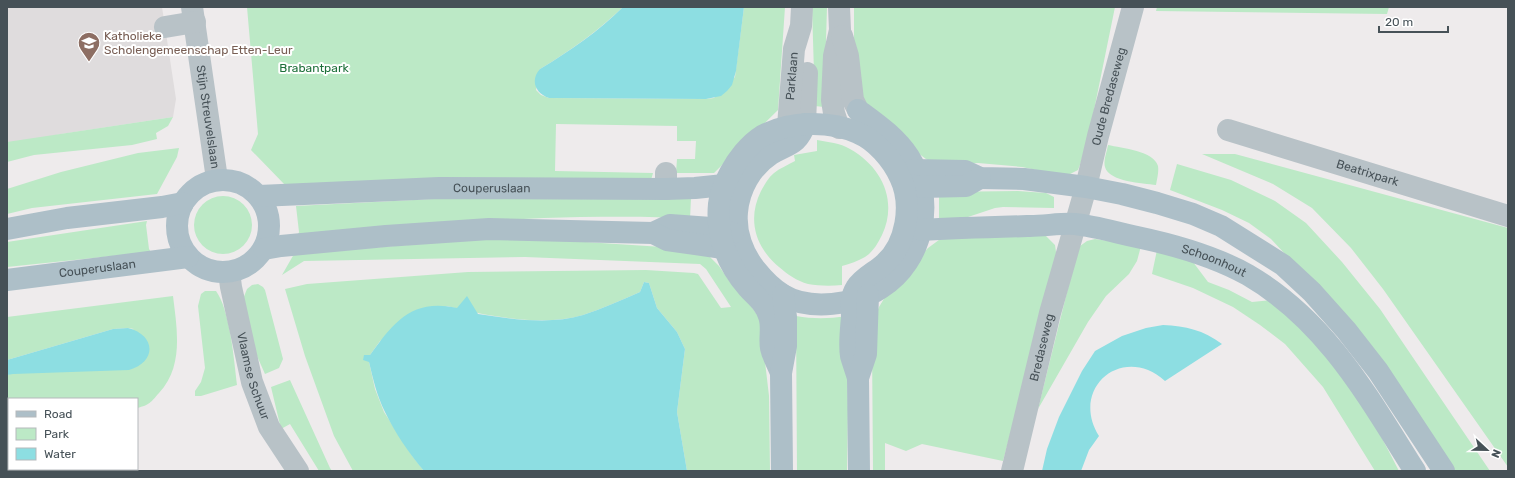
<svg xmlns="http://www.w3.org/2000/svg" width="1515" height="478" font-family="Rubik,sans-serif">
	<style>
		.education { fill: #dfdcdd }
		.green { fill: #bce9c6 }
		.water { fill: #8ddee2 }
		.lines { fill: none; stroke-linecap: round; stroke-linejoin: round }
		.minor { stroke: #b8c2c7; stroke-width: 22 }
		.major { stroke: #adbfc8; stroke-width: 22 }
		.labels { text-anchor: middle; stroke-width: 4; stroke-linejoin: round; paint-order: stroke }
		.education-label { font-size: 12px; fill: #785e54; stroke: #fff; text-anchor: start }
		.park-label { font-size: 12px; fill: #1e703a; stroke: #fff }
		.street-label { font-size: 12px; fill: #465157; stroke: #fff }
	</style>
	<rect width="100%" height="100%" fill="#eeebec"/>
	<path class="education" d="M7,7H162L176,99L173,117L61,134L7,145Z"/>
	<path class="green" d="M247,7H623C598,31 570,51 540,69L536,90L541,95L549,98L706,99L714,98L735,77L744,7H785L778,110L714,173H676L677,159H695L696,141H677V126L556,124L555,171L653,173L651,180L286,186L251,150L258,134Z
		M812,7H827L824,107L815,106Z
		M854,7H1115L1093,115L1081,162L1078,170L1066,176L1022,167L1001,165L978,163L954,164L930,162L918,153L873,113L857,89L854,50Z
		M1157,7H1389L1387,14L1156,11Z
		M173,117L168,126L156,133L157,139L132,145L34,155L7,162V142Z
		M817,140C828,142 840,143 850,149C882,167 898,201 882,235C878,243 873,252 865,257C858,261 850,264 842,266V285C831,286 819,286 808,284C797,281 787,274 779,267C755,247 747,219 761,191C765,184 768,178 774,173C780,168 788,165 795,161L794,155L817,151Z
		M1108,145C1122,148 1154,151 1158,166C1159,172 1157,179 1156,185C1143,183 1109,182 1105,167C1103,160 1107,152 1108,145Z
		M179,148L177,157L157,194L32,208L7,214V189L61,172L138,153Z
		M1202,154H1235L1508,228V467L1383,289L1351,248L1312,208L1273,184Z
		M1177,164L1231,180L1275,201L1306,223L1342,262L1380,309L1490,471H1451L1300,270L1271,239L1249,223L1222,210L1170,190Z
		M1018,191L1046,193L1054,197V208L1003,207L995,208L962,219L939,220V192Z
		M194 225a29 29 0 1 1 58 0a29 29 0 1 1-58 0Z
		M472,197L691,198L690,219C653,216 617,217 580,217C486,219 392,228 298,235L299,232L296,206Z
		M147,221L146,225L149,249L151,252L7,267V242Z
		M1045,235L1055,245L1057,259L1003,461L922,444L906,451L885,443V471H873L872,344L874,320L879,307L885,297L928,248L943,237Z
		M509,237L693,249L708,255L719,266L730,282L751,306L760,319L769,396L770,471H687L677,412L685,349L677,332L657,308L649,283L644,282L640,292C621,300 602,309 583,315C544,327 486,316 447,306L380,341L370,355L369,362L375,389L384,412L413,457L424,471H353L334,436L305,356L285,289L307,284L468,272L646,270L694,273L698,274L721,308L731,307L706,269L700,264L525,257L304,261L282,275L294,254Z
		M1095,239L1141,246L1137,261L1129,274L1106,296L1088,322L1038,409L1071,276L1080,246L1087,241Z
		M1157,250L1190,258L1208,282L1229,290L1252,302L1272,300L1306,328L1371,417L1399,471H1375L1323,387L1285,344L1260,325L1233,307L1193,288L1152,274Z
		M258,284L263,287L265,290L283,359L279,368L265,374L253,347L243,299L247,289L252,285Z
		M205,291H216C230,310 234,360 237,385L201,396H195V391L201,382L205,368L198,306L201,294Z
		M173,296C177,329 184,366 159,393C151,402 150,405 137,408V399H9V426H7V375L134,329L128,328L113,329L7,360V317Z
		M796,316C813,319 828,319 846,316L848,409L847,471H797Z
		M290,380L330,468L332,471H319L290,424L281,429L271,387Z"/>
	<path class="water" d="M623,7H744L736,71L732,85L727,91L721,96L706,99L549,98C535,93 530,80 540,69C570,51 599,31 623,7Z
		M644,282L649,283L657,308L677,332L685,349L677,412L687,471H424C409,453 395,433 385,412C377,396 373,379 369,362L363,360L364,355H370C394,322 412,298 457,308L467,296L478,314C512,319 550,325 583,315C602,309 621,300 640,292Z
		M1163,325C1186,326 1203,330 1222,344L1165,381C1123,343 1069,388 1099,436L1089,450L1081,471H1042L1047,449L1059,417L1082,371L1095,351L1122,336L1146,328Z
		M128,328C156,335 157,362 129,370L13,374L7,375V360L113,329Z"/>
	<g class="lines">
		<g class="minor">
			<path id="s1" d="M192,7L217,179"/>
			<path d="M839,7L840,30L834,56L832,100L834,113L839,128"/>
			<path d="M165,27L195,22"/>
			<path d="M842,36L848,56L853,100L858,110"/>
			<path d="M805,124L807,73"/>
			<path id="s2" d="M788,126L794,49L801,26L802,7"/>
			<path id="s3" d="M1228,130L1508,216"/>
			<path d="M666,189V173"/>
			<path id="s4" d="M229,272L231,287L252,382L269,427L298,471"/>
			<path id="s5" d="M1012,471L1050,313L1086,187L1098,136L1133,7"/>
		</g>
		<g class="major">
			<path d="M805,124C798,145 788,144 771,154C751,167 739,189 737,212C735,233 743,254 756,270C764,280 773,289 783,295C809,311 856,305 881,288C924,261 936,199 909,157C896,137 877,124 858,110"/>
			<path d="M914,170L965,171L980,178L1024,179L1086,187L1122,194L1157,203L1193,214L1221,226L1283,265L1312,292L1346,330L1378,371L1444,471"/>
			<circle cx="223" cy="226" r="46"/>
			<path d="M907,185L921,187L966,186L980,178"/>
			<path id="s6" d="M259,196L439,188L666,189L695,188L724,185"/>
			<path d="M7,229L67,218L162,207L183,203"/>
			<path id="s7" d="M921,230C957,228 994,227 1030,226C1045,226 1061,223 1075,224C1094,226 1118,233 1137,237C1175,245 1214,256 1248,275C1327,321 1368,397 1415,471"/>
			<path d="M653,233L670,225L711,228L733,233"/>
			<path d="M264,249L281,246L386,236L489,229L653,233L667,240L723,248"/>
			<path id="s8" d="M7,280L188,257"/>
			<path d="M781,373C778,365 773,357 771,348C769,338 773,327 769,316C765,303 756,297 748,288C727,264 716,236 719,204C720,193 725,183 730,173C737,160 749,144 762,136C790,121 829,120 858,133C875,140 892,159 900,177C913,204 907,245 883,265C875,272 862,278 856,288C854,291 852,297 852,300C851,305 852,311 852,317C851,329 849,344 851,356C853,363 856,371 858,378"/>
			<path d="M782,471L781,373L786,346V317L783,295"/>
			<path d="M859,471L858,378L866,354L868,295"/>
		</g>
	</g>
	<defs>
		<g id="school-pin" transform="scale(1.15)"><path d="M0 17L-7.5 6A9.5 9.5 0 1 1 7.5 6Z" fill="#8d6e63" stroke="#fff"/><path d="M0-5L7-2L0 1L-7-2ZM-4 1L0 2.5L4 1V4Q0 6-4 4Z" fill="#fff"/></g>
	</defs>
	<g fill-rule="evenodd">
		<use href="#school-pin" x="89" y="43"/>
	</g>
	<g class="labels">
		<g class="education-label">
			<text x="104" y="40">Katholieke<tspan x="104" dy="14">Scholengemeenschap Etten-Leur</tspan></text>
		</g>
		<g class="park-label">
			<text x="314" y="72">Brabantpark</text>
		</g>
		<g class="street-label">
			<text dy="4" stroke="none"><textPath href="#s2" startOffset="50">Parklaan</textPath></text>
			<text dy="4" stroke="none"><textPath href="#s5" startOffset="387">Oude Bredaseweg</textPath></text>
			<text dy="4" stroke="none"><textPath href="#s1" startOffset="111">Stijn Streuvelslaan</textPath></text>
			<text dy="4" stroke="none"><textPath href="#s3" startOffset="146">Beatrixpark</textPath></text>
			<text dy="4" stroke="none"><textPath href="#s6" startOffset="233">Couperuslaan</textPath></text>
			<text dy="4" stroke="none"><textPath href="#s7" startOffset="298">Schoonhout</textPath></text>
			<text dy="4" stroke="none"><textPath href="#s8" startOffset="91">Couperuslaan</textPath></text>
			<text dy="4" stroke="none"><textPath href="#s5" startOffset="127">Bredaseweg</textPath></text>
			<text dy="4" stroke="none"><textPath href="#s4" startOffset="107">Vlaamse Schuur</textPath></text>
		</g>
	</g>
	<rect width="1515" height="478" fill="none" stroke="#465157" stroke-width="16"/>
	<rect x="8" y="398" width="130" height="72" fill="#ffffff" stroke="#b5b9bc"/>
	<rect x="16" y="411" width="20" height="6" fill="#adbfc8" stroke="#b5b9bc"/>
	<text x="44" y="418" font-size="12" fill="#465157">Road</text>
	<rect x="16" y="428" width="20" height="12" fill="#bce9c6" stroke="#b5b9bc"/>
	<text x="44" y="438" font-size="12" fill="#465157">Park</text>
	<rect x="16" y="448" width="20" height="12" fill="#8ddee2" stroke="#b5b9bc"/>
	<text x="44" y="458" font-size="12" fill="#465157">Water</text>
	<g transform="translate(1487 450) rotate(112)" stroke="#ffffff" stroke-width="3" paint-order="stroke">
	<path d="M0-3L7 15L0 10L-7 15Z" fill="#465157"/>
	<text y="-6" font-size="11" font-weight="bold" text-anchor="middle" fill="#465157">N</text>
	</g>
	<path d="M1379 26v6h69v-6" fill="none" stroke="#465157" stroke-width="2"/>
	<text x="1385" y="26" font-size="12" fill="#465157" stroke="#ffffff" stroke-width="3" paint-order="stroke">20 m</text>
</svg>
